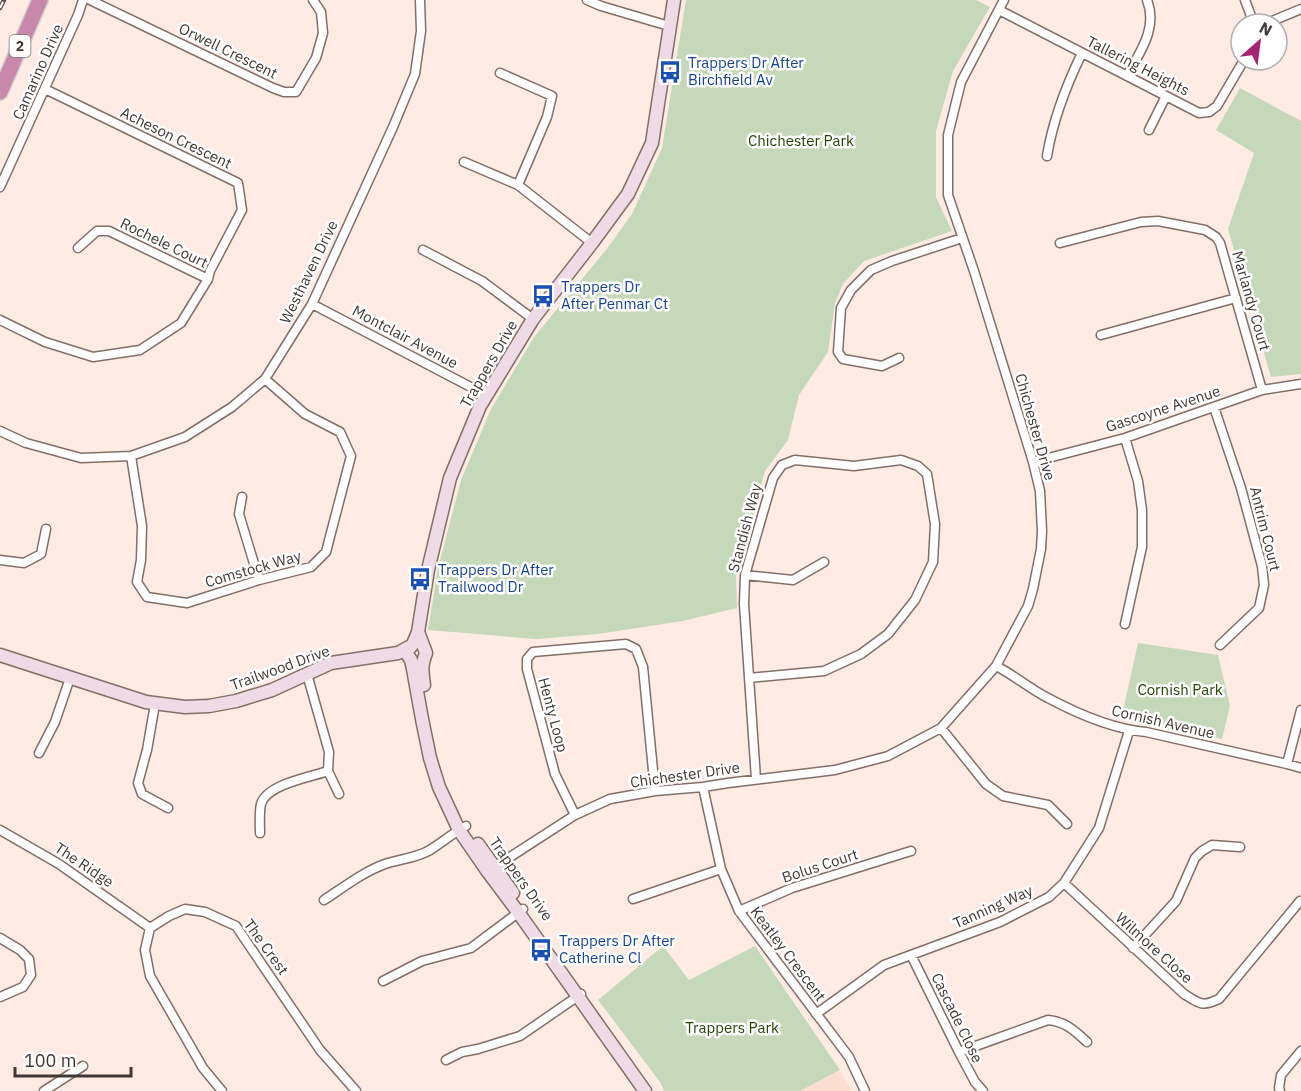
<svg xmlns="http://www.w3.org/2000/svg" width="1301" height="1091" font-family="'IBM Plex Sans',sans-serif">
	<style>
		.built { fill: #fcded2 }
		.green { fill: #c5d9ba }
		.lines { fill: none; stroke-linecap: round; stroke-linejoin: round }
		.street-casing { stroke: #826f67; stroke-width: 11 }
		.secondary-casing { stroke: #826f67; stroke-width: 15 }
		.highway-casing { stroke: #d1cfcf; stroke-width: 18 }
		.street { stroke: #fff; stroke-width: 8 }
		.secondary { stroke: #eedbe6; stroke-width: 12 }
		.highway { stroke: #c888ac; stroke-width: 15 }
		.rail-casing { stroke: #584e4b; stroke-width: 4.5 }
		.rail { stroke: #fff; stroke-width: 2; stroke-dasharray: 7; stroke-linecap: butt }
		.labels { text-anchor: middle; stroke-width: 5; stroke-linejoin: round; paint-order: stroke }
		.shield { fill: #fff; stroke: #7a7472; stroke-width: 1.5 }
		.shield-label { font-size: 14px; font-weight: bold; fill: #413835 }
		.street-label { font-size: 15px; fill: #413835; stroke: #fff }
		.transit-label { font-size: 15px; fill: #164399; stroke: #fff; text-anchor: start }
		.park-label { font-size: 15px; fill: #234504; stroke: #fff }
	</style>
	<rect width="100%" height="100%" fill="#fdebe4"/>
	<path class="built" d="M840,1070L851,1091H800Z"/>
	<path class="green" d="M686,0H976L990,7L953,71L936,131V197L952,231L864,261L843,284L835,303L828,352L799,395L788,440L765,471L736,577L737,608L683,621L598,634L536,639L428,630L438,568L461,480L491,409L534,337L606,250L632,214L662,148Z
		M1240,88L1301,121V374L1271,377L1228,229L1254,153L1216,130Z
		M1138,643L1218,655L1230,706L1222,739L1121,720Z
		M663,946L689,980L755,946L840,1070L800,1091H664L660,1082L598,1000Z"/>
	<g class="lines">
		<g class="street-casing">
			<path id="street" d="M90,0L273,88L284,92H296L316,58L323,33L321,12L313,0
				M587,0L601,6L669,26
				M1245,0L1254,24
				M999,10L1199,113L1209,112L1217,106L1244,60
				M1265,24L1301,9
				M500,73L552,96L547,117L518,185
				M1127,76C1140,52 1158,28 1147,0
				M1149,130L1166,96
				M1047,156C1053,119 1066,86 1082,53
				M464,162L518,185L592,243
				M0,187L78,15L83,0
				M1060,243L1141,222L1158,221L1205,230L1216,237L1220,243L1262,390
				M78,248L97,231H109L208,279
				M423,250L482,281L533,319
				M312,304L486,395
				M0,320L45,342L93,357L140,350L181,323L208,279L210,271L242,210L238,183L45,89
				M1101,335L1236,298
				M899,358L882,366L843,359L838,352L841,308L851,290L871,270L892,261L962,238
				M1214,407L1241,488L1262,566L1264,585L1259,608L1220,645
				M0,431L26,443L81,458L131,456L185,437L232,407L265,379L312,304L393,127L415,74L421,31L420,0
				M1125,438L1138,481L1142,510V547L1125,624
				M131,456L142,526L141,560L137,582L147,597L187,603L259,580L311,567L326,552L351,456L340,432L305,414L265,379
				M1033,462L1125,438L1262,390L1301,384
				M242,497L239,514L259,580
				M0,560L24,563L41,554L46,529
				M745,575L793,580L824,562
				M996,666C1014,675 1030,689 1048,698C1078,714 1112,729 1146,732L1287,764L1301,768
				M307,674L329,752L328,771L339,794
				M749,678L824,671L861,654L888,634L915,600L933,562L935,524L927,474L918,466L901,460L854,466L795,460L782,465L773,478L745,575L744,604L756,779
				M155,704L147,750L138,783L142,794L168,808
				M941,728L986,784L1003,796L1048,805L1067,824
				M39,753L55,722L70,678
				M1287,764L1301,710
				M703,787L721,869L739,911L849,1057L865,1091
				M575,815L555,774L527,669V659L533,652L626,644L636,649L643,667L655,791
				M0,830L59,864L150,928
				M260,833C260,825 259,813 261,804C267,784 311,777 328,771
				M490,870L575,815L610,799L655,791L703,787L728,783L835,770L888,756L941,728L996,666L1028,606L1033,589L1041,549L1042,531L1040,491L1033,462L974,271L948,195V135L961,82L1004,0
				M1064,883L1184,994C1200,1004 1202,1007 1219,999L1300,901
				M633,899L721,869
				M324,900C344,887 363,872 385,864C400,859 417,858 430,850C443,842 453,833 466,826
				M739,911L792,888L911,851
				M0,938L20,950L29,959L31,975L23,987L0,997
				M1133,948L1176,901L1195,858L1202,851L1212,845L1240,847
				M911,955L959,1052L975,1082L983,1091
				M383,981L422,961L471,948L523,909
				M816,1014L884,965L1000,922L1049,897L1064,883L1099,828L1129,731
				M959,1052L1048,1020C1066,1022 1074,1030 1087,1042
				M446,1060L462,1052L478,1049L520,1036L581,994
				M44,1091L83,1066
				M222,1091L203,1068L150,976L145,950L150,928L169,916L185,909L205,912L236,926L320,1050L356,1091
				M1280,1091L1279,1088L1281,1075L1301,1051"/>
		</g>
		<g class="secondary-casing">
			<path id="secondary" d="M418,632L426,653C421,667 422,669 424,685
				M0,655L146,702L185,707L209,706L236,701L272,690L331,663L398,653L409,647
				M478,844L513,893
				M645,1091L518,912L488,872L459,830L439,787L430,758L422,719L413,669L411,660L407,654L408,650L413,644L418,632L428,570L450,478L480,406L533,319L592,243L628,194L652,143L674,0"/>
		</g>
		<g class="highway-casing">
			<path id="highway" d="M0,92L40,0"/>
		</g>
		<use href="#street" class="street"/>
		<use href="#secondary" class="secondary"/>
		<use href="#highway" class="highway"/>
		<g class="rail-casing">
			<path id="rail" d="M0,8L4,0"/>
		</g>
		<use href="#rail" class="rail"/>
	</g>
	<defs>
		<g id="bus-bare" transform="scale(1.8)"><path d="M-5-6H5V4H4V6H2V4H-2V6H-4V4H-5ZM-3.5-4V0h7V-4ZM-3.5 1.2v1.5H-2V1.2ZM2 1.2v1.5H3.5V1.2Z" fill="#1a4fb4" stroke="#fff" stroke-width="2.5" paint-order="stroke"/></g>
	</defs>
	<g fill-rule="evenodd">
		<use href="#bus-bare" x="670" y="72"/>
		<use href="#bus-bare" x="543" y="296"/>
		<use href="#bus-bare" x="420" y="579"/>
		<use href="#bus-bare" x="541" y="950"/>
	</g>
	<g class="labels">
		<rect class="shield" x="9.5" y="35" width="21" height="22" rx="4.5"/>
		<g class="shield-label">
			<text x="20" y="51">2</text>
		</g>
		<g class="street-label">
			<text transform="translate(228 51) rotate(26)" y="5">Orwell Crescent</text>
			<text transform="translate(1138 66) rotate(27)" y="5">Tallering Heights</text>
			<text transform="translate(38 72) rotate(-66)" y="5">Camarino Drive</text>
			<text transform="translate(176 138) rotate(26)" y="5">Acheson Crescent</text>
			<text transform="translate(164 243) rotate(26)" y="5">Rochele Court</text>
			<text transform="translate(309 272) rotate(-64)" y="5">Westhaven Drive</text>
			<text transform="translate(1251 301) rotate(74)" y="5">Marlandy Court</text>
			<text transform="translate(405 337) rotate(28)" y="5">Montclair Avenue</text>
			<text transform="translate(489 364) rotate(-60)" y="5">Trappers Drive</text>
			<text transform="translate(1163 409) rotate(-18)" y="5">Gascoyne Avenue</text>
			<text transform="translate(1035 427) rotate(74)" y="5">Chichester Drive</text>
			<text transform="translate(745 528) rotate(-75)" y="5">Standish Way</text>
			<text transform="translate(1265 529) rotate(76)" y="5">Antrim Court</text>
			<text transform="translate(253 569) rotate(-16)" y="5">Comstock Way</text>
			<text transform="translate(280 668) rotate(-20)" y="5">Trailwood Drive</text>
			<text transform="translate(553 715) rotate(75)" y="5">Henty Loop</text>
			<text transform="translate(1163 722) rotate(13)" y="5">Cornish Avenue</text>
			<text transform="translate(685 775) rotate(-8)" y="5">Chichester Drive</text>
			<text transform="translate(84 865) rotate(34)" y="5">The Ridge</text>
			<text transform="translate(820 866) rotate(-18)" y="5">Bolus Court</text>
			<text transform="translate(521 879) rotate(55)" y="5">Trappers Drive</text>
			<text transform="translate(993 907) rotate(-24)" y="5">Tanning Way</text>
			<text transform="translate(266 947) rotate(54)" y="5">The Crest</text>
			<text transform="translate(1154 948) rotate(42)" y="5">Wilmore Close</text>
			<text transform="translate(788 954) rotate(53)" y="5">Keatley Crescent</text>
			<text transform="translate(957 1018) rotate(64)" y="5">Cascade Close</text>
		</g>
		<g class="transit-label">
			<text x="688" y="68">Trappers Dr After<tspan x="688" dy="17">Birchfield Av</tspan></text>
			<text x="561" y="292">Trappers Dr<tspan x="561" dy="17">After Penmar Ct</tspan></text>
			<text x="438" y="575">Trappers Dr After<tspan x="438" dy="17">Trailwood Dr</tspan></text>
			<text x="559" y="946">Trappers Dr After<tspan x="559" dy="17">Catherine Cl</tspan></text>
		</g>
		<g class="park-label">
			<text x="801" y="146">Chichester Park</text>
			<text x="1180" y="695">Cornish Park</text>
			<text x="732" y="1033">Trappers Park</text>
		</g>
	</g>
	<g transform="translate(1259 42) rotate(28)"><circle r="28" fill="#ffffff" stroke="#b3afae" stroke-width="1.5"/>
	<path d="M0-4.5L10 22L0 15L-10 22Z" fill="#a72370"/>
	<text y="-9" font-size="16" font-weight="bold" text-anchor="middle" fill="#413835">N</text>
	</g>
	<path d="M15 1067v9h116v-9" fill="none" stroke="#413835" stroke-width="3"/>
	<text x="24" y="1067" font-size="18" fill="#413835" stroke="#ffffff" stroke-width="4.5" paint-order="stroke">100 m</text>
</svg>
